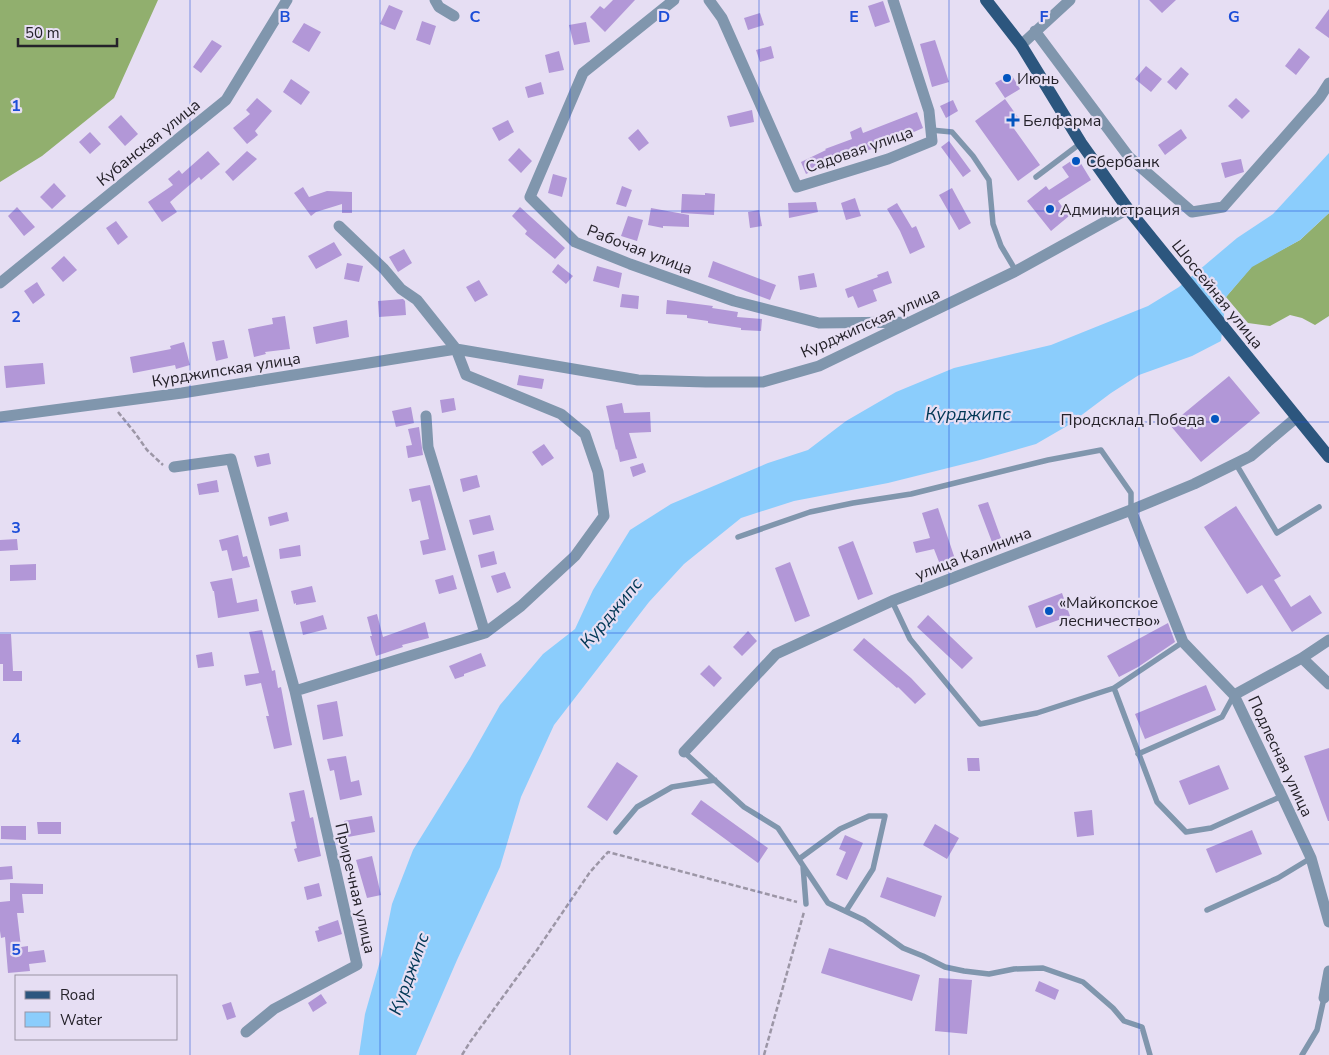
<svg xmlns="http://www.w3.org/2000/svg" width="1329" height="1055" font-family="'Nunito Sans',sans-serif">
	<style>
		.forest { fill: #91af6e }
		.water { fill: #8bcdfc }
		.building { fill: #b297d7 }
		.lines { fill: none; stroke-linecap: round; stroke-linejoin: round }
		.path { stroke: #9c96a6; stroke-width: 2.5; stroke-dasharray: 5 2.5; stroke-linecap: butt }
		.service { stroke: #8096ad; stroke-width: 5.5 }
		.minor { stroke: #8096ad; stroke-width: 11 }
		.primary { stroke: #2c567e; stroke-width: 12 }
		.grid { fill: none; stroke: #1d4ed8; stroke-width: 1; stroke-opacity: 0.55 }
		.poi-dot { fill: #0255bf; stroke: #e6def3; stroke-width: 2 }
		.labels { text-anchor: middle; stroke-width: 4.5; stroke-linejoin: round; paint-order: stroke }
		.poi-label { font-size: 16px; fill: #25222a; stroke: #e6def3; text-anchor: start }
		.street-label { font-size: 16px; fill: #25222a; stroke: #e6def3 }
		.water-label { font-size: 18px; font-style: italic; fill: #003755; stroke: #e6def3 }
		.grid-label { font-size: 16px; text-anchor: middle; font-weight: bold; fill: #1d4ed8; stroke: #e6def3; stroke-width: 4.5; stroke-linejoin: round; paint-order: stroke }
	</style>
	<rect width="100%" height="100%" fill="#e6def3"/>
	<path class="forest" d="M0,0H158L114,98L42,156L0,182Z
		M1329,213V316L1315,325L1302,318L1290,315L1270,326L1248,323L1226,297L1252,266L1300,240Z"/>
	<path class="water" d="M1329,153V213L1300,240L1252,267L1226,297L1221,341L1192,356L1139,375L1111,393L1067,426L1036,444L980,460L888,483L794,501L741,518L684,564L649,602L554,725L521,797L500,867L457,960L416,1055H359L365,1014L382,954L392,904L413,850L470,758L500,705L543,654L575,629L593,590L630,530L671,504L768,463L808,450L846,421L896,392L954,368L1051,345L1148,306L1179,287L1237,238L1273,214Z"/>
	<path class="building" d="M613,0H635L605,32L590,17L600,6L604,9Z
		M1149,0H1176L1162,13Z
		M883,1L890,22L875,27L868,6Z
		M389,5L403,11L395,30L380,24Z
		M1329,9V38L1315,28Z
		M760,13L764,25L748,30L744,18Z
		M422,21L436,26L430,45L416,40Z
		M586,22L590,42L574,45L569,25Z
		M304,23L321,32L309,52L292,42Z
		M212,40L222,46L201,73L193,67Z
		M935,40L949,82L932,87L920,44Z
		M771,46L774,58L760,62L756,50Z
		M1299,48L1310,57L1296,75L1285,66Z
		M559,51L564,70L549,73L545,55Z
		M1146,66L1162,79L1151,92L1135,79Z
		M1181,67L1189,74L1176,90L1167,82Z
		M1011,74L1020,89L1005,98L995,83Z
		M291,79L310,92L301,105L283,92Z
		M541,82L544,94L528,98L525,87Z
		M257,98L272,111L255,131L258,135L247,144L233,128L250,114L246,110Z
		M1236,98L1250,111L1242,119L1228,106Z
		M1005,99L1020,120L1012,126L1040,165L1018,181L975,121Z
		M953,100L958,111L946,118L940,106Z
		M752,110L754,122L730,127L727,116Z
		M917,112L923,128L884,145L842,159L843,162L832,166L830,163L806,174L801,162L826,150L825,149L852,139L850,132L861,127L863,133Z
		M121,115L138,134L125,146L108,127Z
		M508,120L514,132L499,141L492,128Z
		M638,129L649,143L639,151L628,138Z
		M1181,129L1187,138L1165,155L1158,145Z
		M90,132L101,144L90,154L79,142Z
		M949,141L971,171L963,177L941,147Z
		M519,148L532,161L521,173L508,160Z
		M208,151L220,164L201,180L199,177L170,202L177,212L162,222L148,202L173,185L168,179L179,170L182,174Z
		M247,151L257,159L233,181L225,172Z
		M1077,157L1091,180L1058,201L1069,216L1051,231L1027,201L1046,186L1049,190L1069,177L1062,167Z
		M1241,159L1244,172L1225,178L1221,163Z
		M553,174L567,178L562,197L548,193Z
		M54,183L66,196L52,209L40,197Z
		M622,186L632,190L626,207L616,204Z
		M303,187L309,197L327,191L352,192V213H342V204L316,212L311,216L294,193Z
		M952,188L971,223L959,230L939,195Z
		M705,193L715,194L714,215L681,213L682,194L705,195Z
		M855,198L861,216L846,220L841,203Z
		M816,202L818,212L789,218L788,203Z
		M897,203L912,228L916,226L925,247L910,254L900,231L887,209Z
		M17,207L35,227L24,236L8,216Z
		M520,207L565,248L555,259L525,234L527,231L512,216Z
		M651,208L689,215V227L663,226V228L648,225Z
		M759,210L762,226L750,228L748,212Z
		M628,216L643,220L637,241L621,236Z
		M116,221L128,237L118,245L106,228Z
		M334,242L342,255L316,269L308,256Z
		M404,249L412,263L398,272L389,257Z
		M64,256L77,270L63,282L51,268Z
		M713,261L776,285L770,300L708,277Z
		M347,263L363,266L359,282L344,279Z
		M558,264L573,276L566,284L552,272Z
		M597,266L622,273L619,288L593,281Z
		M888,271L892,283L873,290L877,301L858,308L853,296L848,298L845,289L878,277L877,275Z
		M814,273L817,287L800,290L798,276Z
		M479,280L488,295L475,302L466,287Z
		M37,282L45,295L33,304L24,291Z
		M622,294L639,296L638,309L620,307Z
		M403,299L405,301L406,315L379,317L378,301Z
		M667,300L713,306L712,308L738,312L737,317L762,319L761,331L741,330V328L708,323V321L687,318V315L666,314Z
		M285,316L290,349L265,352L266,354L254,357L248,329L273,324L272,318Z
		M347,320L349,337L316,344L313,327Z
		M224,340L228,358L216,361L212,342Z
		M184,342L190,365L176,369L175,365L133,373L130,357L171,349L170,346Z
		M43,363L45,384L6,388L4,366Z
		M519,375L544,379L542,389L517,385Z
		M1229,376L1260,413L1201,462L1170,425Z
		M454,398L456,410L442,413L440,400Z
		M622,403L624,413L650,412L651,432L629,433L637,458L620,462L617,449L616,450L606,406Z
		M411,407L414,423L396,427L392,411Z
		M419,427L423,455L408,458L406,446L412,445L408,429Z
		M544,444L554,458L542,466L532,452Z
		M269,453L271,464L257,467L254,456Z
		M643,463L646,472L633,477L630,467Z
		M477,475L480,487L463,492L460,479Z
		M217,480L219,492L199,495L197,484Z
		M430,485L446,550L423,555L420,541L429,539L420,500L412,502L409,489Z
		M988,502L1001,538L992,542L978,505Z
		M1236,506L1281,576L1274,580L1291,607L1310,595L1322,613L1292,632L1262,585L1247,594L1204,527Z
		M938,508L956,562L941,567L934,549L916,553L913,542L930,538L922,513Z
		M287,512L289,521L270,526L268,517Z
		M490,515L494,530L473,535L469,520Z
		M238,535L243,557L247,556L250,567L232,571L227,550L222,551L219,540Z
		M17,539L18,550L0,551V540Z
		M853,541L873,594L858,600L838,547Z
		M300,545L301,556L280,559L279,549Z
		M494,551L497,564L481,568L478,555Z
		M790,562L810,616L795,622L775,568Z
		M36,564V580L10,581V565Z
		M505,572L511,588L497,593L491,576Z
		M453,575L457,589L439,594L435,580Z
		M232,578L237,603L257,599L259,611L218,618L214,591H213L210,582Z
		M312,586L316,602L296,605V603L294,604L291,591Z
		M1062,593L1070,616L1036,628L1028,606Z
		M377,614L383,637L425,622L429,638L402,645L403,647L376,656L370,636H372L367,617Z
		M323,615L327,629L303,635L300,622Z
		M928,615L973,658L962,669L917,627Z
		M1168,623L1175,642L1138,667L1119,677L1107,656Z
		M262,630L272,671L275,670L278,688L281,687L292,745L274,749L266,716H269L261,683L246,686L244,675L259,673L249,632Z
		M748,631L757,641L742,656L733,647Z
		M0,634H11L13,671H22V681H3V664H0Z
		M864,638L911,678L926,694L915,704L898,687L897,688L853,650Z
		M212,652L214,666L198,668L196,655Z
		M481,653L486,666L464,674V676L455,679L449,666Z
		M709,665L722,678L714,687L700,674Z
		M1206,685L1216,710L1145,739L1135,714Z
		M337,701L343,736L323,740L317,705Z
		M1329,748V821H1328L1304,756Z
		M346,756L351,782L359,780L362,795L340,800L334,770L330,771L327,759Z
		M967,758H979L980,771H968Z
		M617,762L638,776L607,821L587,807Z
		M1219,765L1229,789L1189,805L1179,781Z
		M304,790L310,818L313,817L321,856L298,862L294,849L297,848L291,822L295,821L289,793Z
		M701,800L768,848L758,863L691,814Z
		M1092,810L1094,835L1077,837L1074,812Z
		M372,816L375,832L348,837L344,821Z
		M37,822H61V834H38Z
		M935,824L959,838L947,859L923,845Z
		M1,826H26V840L1,839Z
		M1252,830L1262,854L1216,873L1206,849Z
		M845,835L863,843L847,880L836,875L846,852L839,849Z
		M372,856L381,895L367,898L356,860Z
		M12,866L13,879L0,880V867Z
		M887,877L942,896L935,917L880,897Z
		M10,883L43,884V894H22L24,913H17L21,947L28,946V952L44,950L46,962L29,964L30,971L8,973L5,937L1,938L0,931V902L10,901Z
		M319,883L322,896L307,900L304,887Z
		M338,920L342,934L318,942L315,931L319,930L318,927Z
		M829,948L920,975L912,1001L821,973Z
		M939,978L972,980L967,1034L935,1031Z
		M1039,981L1059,990L1055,1000L1035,991Z
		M321,994L327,1003L313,1012L308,1003Z
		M231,1002L236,1017L227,1020L222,1005Z"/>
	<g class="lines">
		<path class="path" d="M118,412L135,433L147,450L163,465
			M462,1055L470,1042L537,950L590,872L608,852L797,902
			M764,1055L804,912"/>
		<path class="service" d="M931,130L952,132L973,156L989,180L993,224L1001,246L1016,271
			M1036,177L1081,143
			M1236,464L1277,533L1319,507
			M738,537L810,512L853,503L911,494L1048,460L1101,450L1131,493V509
			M892,601L910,639L980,724L1037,713L1114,688
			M1183,642L1114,688L1157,802L1186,832L1211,828L1282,796
			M684,752L744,807L778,828L828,903L864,920L903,948L923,956L945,967L964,971L989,974L1014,969L1043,968L1083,982L1113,1008L1124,1021L1142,1027L1150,1055
			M1138,754L1222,717L1234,695
			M616,832L637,807L672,787L715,780
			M799,859L840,829L869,816H885L873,869L846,911
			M803,866L806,904
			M1207,910L1278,878L1311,858
			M1302,1055L1317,1030L1324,998"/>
		<path class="minor" d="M435,0L439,7L454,16
			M674,0L583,73L530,197L575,242L630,264L734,301L819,323L910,322
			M709,0L722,18L797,187L888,159L932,141L929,111L893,0
			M1035,31L1129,157L1192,212L1223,207L1320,97L1329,83
			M1021,45L1070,0
			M0,283L226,100L287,0
			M426,416L428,447L485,633
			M0,417L182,393L456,349L638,380L706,382H763L819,366L1016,271L1128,209
			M174,467L231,459L295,691L357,965L274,1009L246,1032
			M1131,510L1183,642L1234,695L1282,796L1311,858L1329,922
			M1302,658L1329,684
			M295,691L485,633L521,606L575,556L604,516L598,472L585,434L561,414L466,375L456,349L417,300L401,289L384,269L339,226
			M1234,695L1302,658L1329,640
			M684,752L776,654L892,601L1131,510L1194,484L1251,456L1297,417
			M1324,998L1329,971"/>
		<path class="primary" d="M986,0L1021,45L1081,143L1128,209L1329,457"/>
	</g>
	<path class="grid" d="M190,0V1055M380,0V1055M570,0V1055M759,0V1055M949,0V1055M1139,0V1055M0,211H1329M0,422H1329M0,633H1329M0,844H1329"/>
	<g class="poi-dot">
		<circle cx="1007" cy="78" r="5"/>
		<path d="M1010.5 112.5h5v5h5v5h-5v5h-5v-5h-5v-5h5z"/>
		<circle cx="1076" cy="161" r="5"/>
		<circle cx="1050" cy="209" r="5"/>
		<circle cx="1215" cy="419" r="5"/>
		<circle cx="1049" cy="611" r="5"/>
	</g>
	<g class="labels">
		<g class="poi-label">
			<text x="1017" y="84">Июнь</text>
			<text x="1023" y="126">Белфарма</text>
			<text x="1086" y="167">Сбербанк</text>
			<text x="1060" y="215">Администрация</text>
			<text x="1205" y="425" text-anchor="end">Продсклад Победа</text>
			<text x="1059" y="608">«Майкопское<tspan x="1059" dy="18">лесничество»</tspan></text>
		</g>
		<g class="street-label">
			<text transform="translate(148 142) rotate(-39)" y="6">Кубанская улица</text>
			<text transform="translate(859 149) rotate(-19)" y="6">Садовая улица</text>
			<text transform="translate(640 249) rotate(21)" y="6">Рабочая улица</text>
			<text transform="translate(1218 294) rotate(51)" y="6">Шоссейная улица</text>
			<text transform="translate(870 322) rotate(-24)" y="6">Курджипская улица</text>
			<text transform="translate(226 369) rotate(-9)" y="6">Курджипская улица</text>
			<text transform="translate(973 553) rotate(-21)" y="6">улица Калинина</text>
			<text transform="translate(1281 756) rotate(65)" y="6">Подлесная улица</text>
			<text transform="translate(356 888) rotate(77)" y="6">Приречная улица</text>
		</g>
		<g class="water-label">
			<text x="968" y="420">Курджипс</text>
			<text transform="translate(611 613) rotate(-50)" y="6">Курджипс</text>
			<text transform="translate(409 974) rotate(-70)" y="6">Курджипс</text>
		</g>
	</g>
	<g class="grid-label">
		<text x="285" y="22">B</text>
		<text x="475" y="22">C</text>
		<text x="664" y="22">D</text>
		<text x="854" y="22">E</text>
		<text x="1044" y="22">F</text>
		<text x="1234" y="22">G</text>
		<text x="16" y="111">1</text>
		<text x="16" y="322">2</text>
		<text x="16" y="533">3</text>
		<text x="16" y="744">4</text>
		<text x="16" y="955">5</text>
	</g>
	<rect x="15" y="975" width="162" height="65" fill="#e6def3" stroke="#9993a3"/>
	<rect x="25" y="991" width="25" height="8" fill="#2c567e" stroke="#9993a3"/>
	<text x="60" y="1000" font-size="15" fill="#25222a">Road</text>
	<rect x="25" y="1012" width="25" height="15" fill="#8bcdfc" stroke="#9993a3"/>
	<text x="60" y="1025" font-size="15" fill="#25222a">Water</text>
	<path d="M18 38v8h99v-8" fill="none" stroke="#25222a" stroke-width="2.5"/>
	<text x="25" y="38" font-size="15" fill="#25222a" stroke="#e6def3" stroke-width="4" paint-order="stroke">50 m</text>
</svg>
